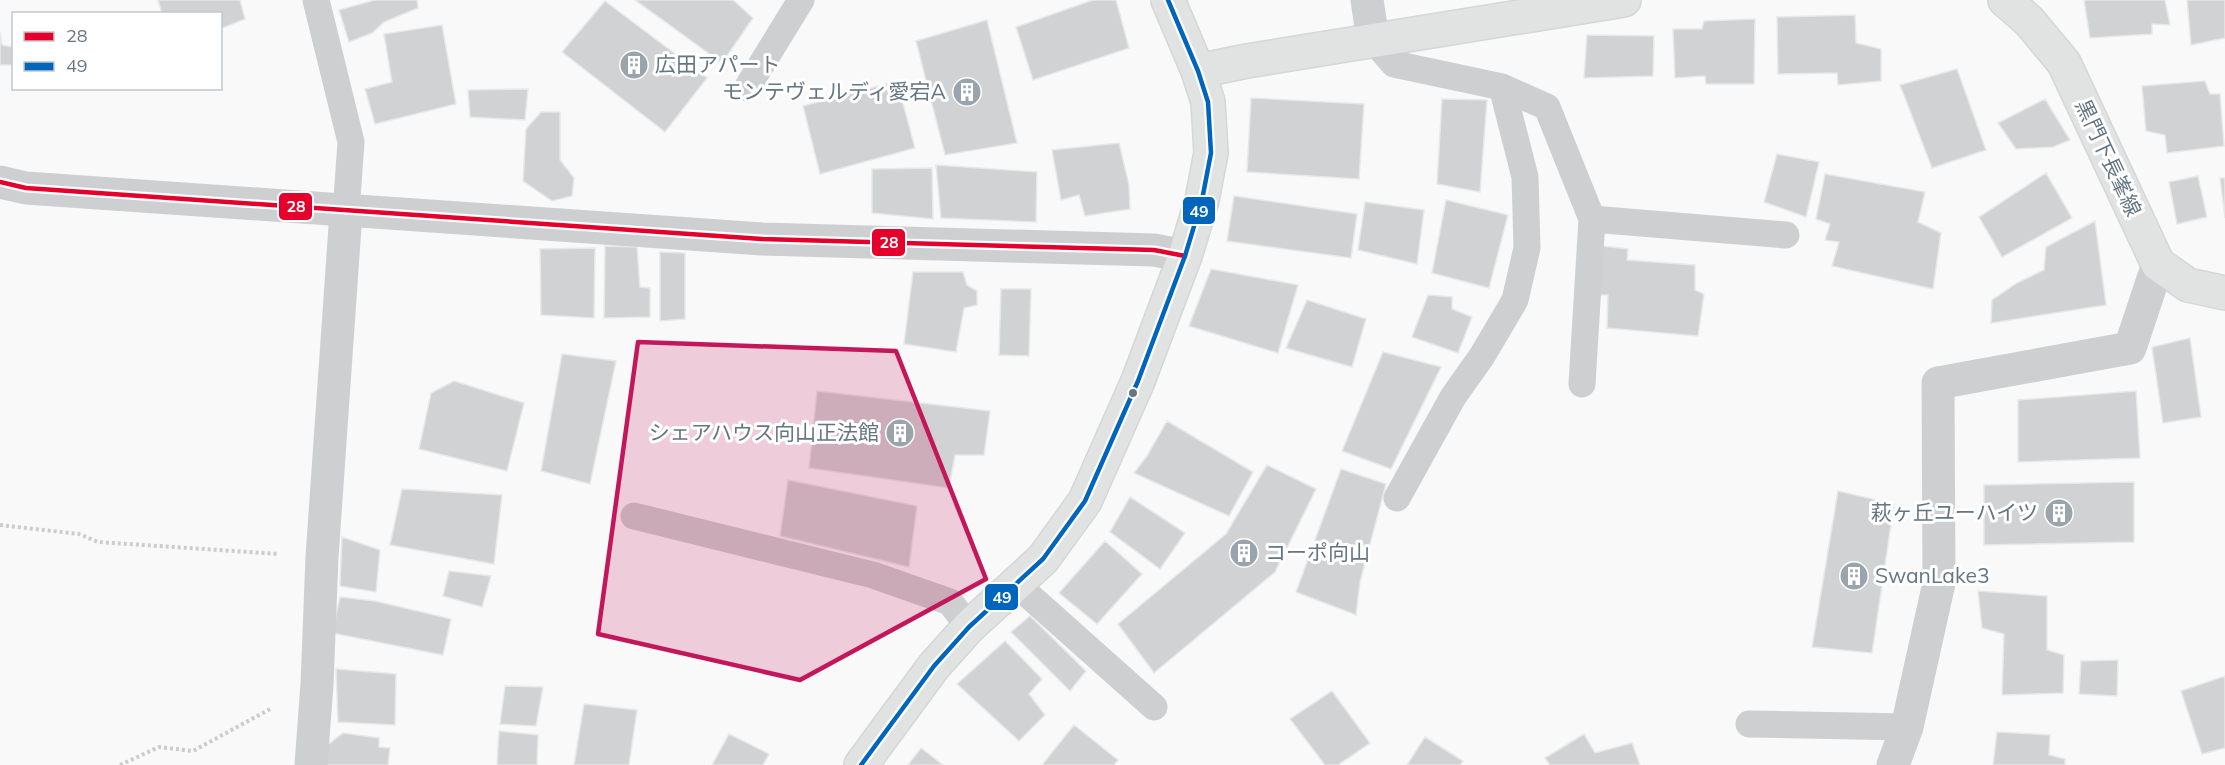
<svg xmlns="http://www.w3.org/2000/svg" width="2225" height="765" font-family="Mulish,'Noto Sans JP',sans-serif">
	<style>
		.building { fill: #d0d2d3; stroke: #e8e8e8; stroke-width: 1.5 }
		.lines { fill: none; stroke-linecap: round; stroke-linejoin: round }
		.secondary-casing { stroke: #d5d6d7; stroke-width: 36 }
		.path { stroke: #cbcccd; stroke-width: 4; stroke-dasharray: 3 3; stroke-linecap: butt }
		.lane { stroke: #cecfd0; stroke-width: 27 }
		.street { stroke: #cecfd0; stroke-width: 33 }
		.secondary { stroke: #e1e2e2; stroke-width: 33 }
		.bus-1-casing { stroke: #fff; stroke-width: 9 }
		.bus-2-casing { stroke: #fff; stroke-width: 9 }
		.bus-1 { stroke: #e4002b; stroke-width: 4.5 }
		.bus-2 { stroke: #0065bd; stroke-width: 4.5 }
		.marked { fill: #c2185b; fill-opacity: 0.2; stroke: #c2185b; stroke-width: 4.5; stroke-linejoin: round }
		.bus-dot { fill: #657683; stroke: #fff; stroke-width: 2 }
		.labels { text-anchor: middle; stroke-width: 6; stroke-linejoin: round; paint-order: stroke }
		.poi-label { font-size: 21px; fill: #657683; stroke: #fff; text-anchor: start }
		.street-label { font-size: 21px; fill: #657683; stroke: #fff }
		.line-badge { stroke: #fff; stroke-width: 2 }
		.badge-label { font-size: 16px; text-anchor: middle; font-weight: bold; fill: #fff }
	</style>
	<rect width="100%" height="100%" fill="#f9f9f9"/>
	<path class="building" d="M158,0H240L245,19L220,29V14H162Z
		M375,0H417L418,8L384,22L372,33L349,42L339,10Z
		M635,0H733L753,18L722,63Z
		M1093,0H1116L1129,48L1033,80L1016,27Z
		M2084,0H2165L2170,25L2152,24V34L2090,38Z
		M2187,0H2225V38L2191,45Z
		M605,1L707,78L665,132L562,52Z
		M1855,15L1856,43L1881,49V81L1838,85L1837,73L1778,74L1777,17Z
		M1755,19L1754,84H1706L1705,76L1675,78L1673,29H1702L1704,21Z
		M987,20L1017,143L945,155L916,41Z
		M442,25L456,104L375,124L365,89L392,82L384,34Z
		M0,32L2,45L13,47L12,65H0Z
		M1587,35L1654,36L1653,76L1584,78Z
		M1957,69L1986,150L1932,168L1900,85Z
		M897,81L915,148L820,174L803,106Z
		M2205,81L2210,94H2220L2224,146L2167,153L2165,135L2146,131L2142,86Z
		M528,89L525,120L470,117L468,90Z
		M1251,98L1364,104L1359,179L1247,172Z
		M1442,99L1487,100L1480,192L1437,184Z
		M2045,99L2070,140L2053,147L2016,149L1998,123Z
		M541,112H560V160L574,178L572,196L552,201L523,181L526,129Z
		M1119,143L1129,185L1130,209L1085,216L1079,195L1061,200L1052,150Z
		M1777,154L1819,162L1806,217L1764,202Z
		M936,165L1037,172L1036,222L941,218Z
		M932,168L933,219L872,213V169Z
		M2046,173L2072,218L2002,257L1979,217Z
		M1825,174L1925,192L1918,222L1941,233L1933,289L1832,266L1839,242L1825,240L1830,224L1816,219Z
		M2198,176L2207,217L2177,224L2169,182Z
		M2220,178H2225V218Z
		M1234,196L1357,214L1351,258L1227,241Z
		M1446,200L1508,215L1489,288L1432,273Z
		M1365,202L1424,210L1417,264L1358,250Z
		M2095,221L2106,305L1991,323L1992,300L2017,283L2044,270L2046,247Z
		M605,246L637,247L640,287L650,288V317L604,318Z
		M1602,246L1628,249L1627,260L1695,265V290L1704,294L1698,336L1607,328L1608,295H1598Z
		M595,248L594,318L541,315L540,249Z
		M660,252L685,253V319L660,321Z
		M1211,269L1298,285L1278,353L1189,326Z
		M913,272H963L967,285L977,291V305L964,308L956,352L904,344Z
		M1001,289H1031L1029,356L999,355Z
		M1428,295L1452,297V309L1472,317L1458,353L1412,337Z
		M1307,300L1366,319L1352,367L1286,348Z
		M2190,338L2201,417L2163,423L2152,347Z
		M1383,352L1441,367L1391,469L1342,451Z
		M562,354L616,361L590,484L541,471Z
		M454,381L524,403L507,471L419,449L431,393Z
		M817,391L990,411L984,455H955L949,488L809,468Z
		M2136,391L2140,458L2018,462V400Z
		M1167,421L1253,472L1229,516L1134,473L1147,456Z
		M1267,465L1316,489L1275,572L1154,673L1118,624L1226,534Z
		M1341,469L1386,484L1360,582L1356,615L1296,592Z
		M788,480L917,506L909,567L780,536Z
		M2134,482V542L1984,545V485Z
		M402,489L502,495L494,564L390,545Z
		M1838,491L1894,504L1872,653L1812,647Z
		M1130,497L1185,533L1160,569L1110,532Z
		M342,537L380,550L376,592L340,586Z
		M1105,541L1142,574L1097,624L1059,593Z
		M449,571L491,576L482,607L443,596Z
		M1978,591L2047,596V650L2064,655L2063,693L2002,695L2004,634L1982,628Z
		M340,597L375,601L451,619L443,655L332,633Z
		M1030,616L1086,671L1070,691L1011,632Z
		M1005,641L1042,679L1029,694L1045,715L1019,741L957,684Z
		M2118,660L2117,696L2079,694L2081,661Z
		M336,669L396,674L395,725L338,722Z
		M2225,676V748L2202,754L2181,691Z
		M505,686L543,687L536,726L500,724Z
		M1332,691L1370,743L1338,765H1325L1290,719Z
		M584,704L637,710L629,765H574Z
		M1074,725L1118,760L1114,765H1042Z
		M499,731L538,735L537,765H497Z
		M1997,732L2050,735L2049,755L2065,759V765H1993Z
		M343,733L379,738V747L390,748L388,765H322L325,747Z
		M729,734L769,754L763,765H712Z
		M1584,734L1595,753L1632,743L1640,765H1550L1545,758Z
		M1425,737L1463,761L1460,765H1407Z
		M921,748L943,765H908Z"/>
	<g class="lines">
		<g class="secondary-casing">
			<path id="secondary" d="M2005,0L2029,21L2064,63L2158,264L2188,285L2225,293
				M1198,71L1247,61L1624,0
				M861,765L934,666L969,627L1043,559L1085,501L1138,381L1185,256L1202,200L1211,153L1208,102L1198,71L1168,0"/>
		</g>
		<path class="path" d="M0,525L79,534L98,542L279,554
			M120,765L159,747L193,751L272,708"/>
		<path class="lane" d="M316,0L351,142L346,212
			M1373,40L1394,64L1502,87L1547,107L1592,219L1786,235
			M747,88L801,0
			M1582,384L1592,219
			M1397,498L1453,397L1482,356L1515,300L1527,248L1525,177L1502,87
			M634,516L873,575L950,602L969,627
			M1016,584L1154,707
			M1749,724L1907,727"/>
		<path class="street" d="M1367,0L1373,40
			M0,182L26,188L762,239L1154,250L1185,256
			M311,765L317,684L322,557L346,212
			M1893,765L1907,727L1939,583L1938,383L2130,348L2158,264"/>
		<use href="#secondary" class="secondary"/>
		<g class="bus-1-casing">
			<path id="bus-1" d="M0,182L26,188L762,239L1154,250L1185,256"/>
		</g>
		<g class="bus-2-casing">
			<path id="bus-2" d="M861,765L934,666L969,627L1043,559L1085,501L1138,381L1185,256L1202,200L1211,153L1208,102L1198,71L1168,0"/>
		</g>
		<use href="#bus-1" class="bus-1"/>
		<use href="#bus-2" class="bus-2"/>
	</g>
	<path class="marked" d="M638,342L896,351L986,579L800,680L598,634Z"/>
	<defs>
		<g id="building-disc" transform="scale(1.5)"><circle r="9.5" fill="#99a4ac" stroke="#fff"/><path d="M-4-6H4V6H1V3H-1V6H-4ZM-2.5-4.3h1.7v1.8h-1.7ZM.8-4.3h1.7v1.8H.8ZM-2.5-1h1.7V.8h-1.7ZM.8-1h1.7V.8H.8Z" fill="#fff"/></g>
	</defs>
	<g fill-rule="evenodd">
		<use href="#building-disc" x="634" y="65"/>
		<use href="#building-disc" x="967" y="92"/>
		<use href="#building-disc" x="900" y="433"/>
		<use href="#building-disc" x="2059" y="513"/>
		<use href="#building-disc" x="1244" y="553"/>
		<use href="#building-disc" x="1854" y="576"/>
	</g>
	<circle class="bus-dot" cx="1133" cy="393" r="5"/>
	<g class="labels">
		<g class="poi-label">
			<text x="655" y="72">広田アパート</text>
			<text x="946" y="99" text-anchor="end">モンテヴェルディ愛宕A</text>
			<text x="879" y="440" text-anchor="end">シェアハウス向山正法館</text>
			<text x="2038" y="520" text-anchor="end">萩ヶ丘ユーハイツ</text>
			<text x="1265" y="560">コーポ向山</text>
			<text x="1875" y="583">SwanLake3</text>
		</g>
		<g class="street-label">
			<text transform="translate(2108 158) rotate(65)" y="7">黒門下長峯線</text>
		</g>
	</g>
	<g class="line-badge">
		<rect x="278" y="192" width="35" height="29" rx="6" fill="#e4002b"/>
		<rect x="1182" y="196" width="34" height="29" rx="6" fill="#0065bd"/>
		<rect x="871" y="228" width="35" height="29" rx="6" fill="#e4002b"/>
		<rect x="984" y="583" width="35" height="28" rx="6" fill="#0065bd"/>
	</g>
	<g class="badge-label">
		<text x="296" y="212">28</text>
		<text x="1199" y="217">49</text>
		<text x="889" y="248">28</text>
		<text x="1002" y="603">49</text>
	</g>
	<rect x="12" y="12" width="210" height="78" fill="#ffffff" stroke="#c1c8cd" stroke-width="1.5"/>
	<rect x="24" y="32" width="30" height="9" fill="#e4002b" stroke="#c1c8cd" stroke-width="1.5"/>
	<text x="66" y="42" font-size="18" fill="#657683">28</text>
	<rect x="24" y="62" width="30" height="9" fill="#0065bd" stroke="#c1c8cd" stroke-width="1.5"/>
	<text x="66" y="72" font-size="18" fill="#657683">49</text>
</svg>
